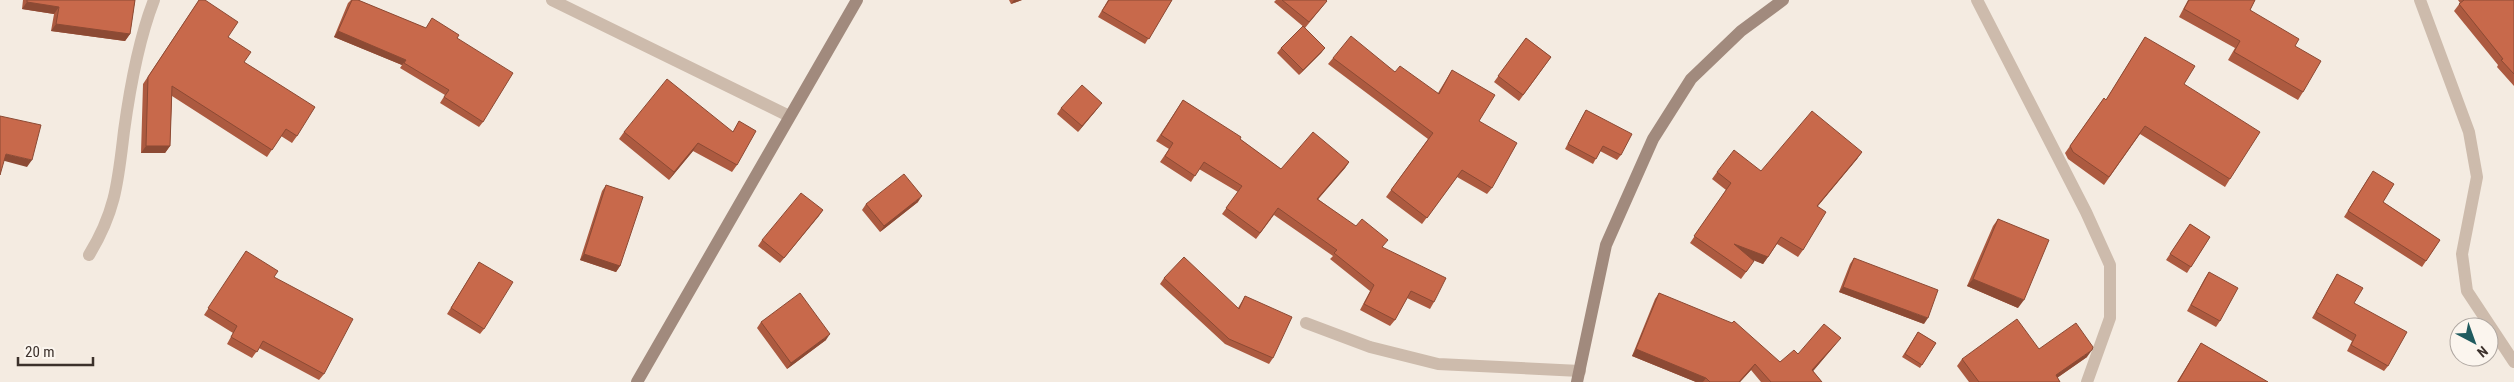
<svg xmlns="http://www.w3.org/2000/svg" width="2514" height="382" font-family="'Roboto Condensed',sans-serif">
	<style>
		.lines { fill: none; stroke-linecap: round; stroke-linejoin: round }
		.street { stroke: #cdbbac; stroke-width: 12 }
		.secondary { stroke: #a18a7d; stroke-width: 12 }
		.wall { fill: #ac5a40 }
		.shaded-wall { fill: #8c4a34 }
		.building { fill: #c8694b; stroke: #8c4a34 }
	</style>
	<rect width="100%" height="100%" fill="#f4ebe1"/>
	<g class="lines">
		<path class="street" d="M552,0L789,116
			M1977,0L2086,212L2110,265V318L2087,382
			M2420,0L2469,132L2477,177L2462,254L2467,291L2514,362
			M89,255C116,211 118,181 124,131C130,87 138,41 154,0
			M1306,323L1370,347L1438,364L1580,371"/>
		<path class="secondary" d="M637,382L857,0
			M1577,382L1606,245L1653,139L1691,79L1741,31L1783,0"/>
	</g>
	<path class="wall" d="M23,0H135L130,34L125,41L51,31L54,14L22,9Z
		M199,0L228,37L244,62L297,136L292,143L281,136L267,157L172,96L170,146L165,153H141L143,84Z
		M351,0H358L425,28L457,38L483,122L479,127L440,103L445,95L400,68L402,65L334,37L348,3Z
		M1009,0H1022L1011,4Z
		M1108,0H1172L1145,44L1098,17Z
		M1276,0H1326L1323,6L1305,28L1274,2Z
		M2188,0H2255L2250,10L2295,46L2303,92L2298,100L2228,60L2235,48L2179,17Z
		M2458,0H2514V86L2497,67L2498,65L2454,11L2460,3Z
		M2145,37L2184,84L2230,179L2225,187L2140,134L2104,185L2068,159L2065,153L2104,98L2106,100Z
		M1526,38L1551,57L1519,101L1494,82Z
		M1281,48H1325L1321,53L1299,75L1277,53Z
		M1333,58L1395,72L1438,93L1452,70L1479,121L1492,188L1487,194L1457,177L1422,224L1386,197L1428,139L1328,64Z
		M1183,100L1240,139L1281,169L1349,162L1345,168L1318,199L1383,248L1434,302L1430,309L1407,298L1395,320L1390,326L1360,310L1370,291L1330,259L1333,256L1274,215L1256,239L1222,214L1238,192L1199,169L1191,182L1160,162L1169,149L1156,141Z
		M1061,108H1098L1078,132L1057,114Z
		M1586,110L1621,155L1617,160L1600,151L1593,164L1565,149L1583,115Z
		M739,121L737,165L732,172L693,151L669,180L619,139L624,132H733Z
		M1862,152L1857,159L1817,207L1803,250L1798,257L1777,244L1763,264L1752,259L1749,268L1741,279L1690,243L1726,190L1712,179L1717,172L1761,171Z
		M2369,177L2383,202L2440,240L2422,267L2344,217Z
		M606,185L620,266L616,272L580,260L602,191Z
		M918,202L880,232L862,210L866,204Z
		M823,210L780,263L758,246L762,240Z
		M1998,219L2018,308L1967,286L1993,226Z
		M2190,224L2210,237L2187,273L2166,260Z
		M246,251L274,277L324,374L319,380L259,348L252,358L227,344L233,333L204,315Z
		M1854,258L1924,324L1839,292L1850,264Z
		M479,262L484,329L480,334L447,314Z
		M2209,272L2220,321L2216,327L2187,311L2205,278Z
		M2337,274L2354,303L2388,366L2384,371L2347,351L2352,341L2312,318Z
		M1164,278L1238,308L1245,296L1273,358L1269,364L1225,344L1160,284Z
		M1659,293L1780,362L1798,354L1836,344L1813,371L1822,382H1761L1751,370L1740,382H1696L1632,356L1655,299Z
		M761,322L826,340L787,369L757,328Z
		M1918,332L1936,343L1920,368L1902,357Z
		M2201,343L2268,382H2177Z
		M2039,349L2087,357L2057,378L2060,382H1969L1957,366L1962,359Z"/>
	<path class="shaded-wall" d="M1014,0H1022L1011,4Z
		M27,2L59,7L54,14L22,9Z
		M56,24L130,34L125,41L51,31Z
		M338,31L406,60L402,65L334,37Z
		M1325,48L1321,53L1299,75L1303,70Z
		M1102,103L1098,108L1078,132L1082,126Z
		M698,143L693,151L669,180L674,172Z
		M146,146H170L165,153H141Z
		M1862,152L1857,159L1812,213L1817,206Z
		M6,154L32,160L27,167L1,160Z
		M1349,162L1345,168L1313,205L1317,199Z
		M922,196L918,202L880,232L884,226Z
		M823,210L819,216L780,263L784,258Z
		M1734,244L1768,257L1763,264L1729,251Z
		M584,254L620,266L616,272L580,260Z
		M1973,279L2024,300L2018,308L1967,286Z
		M1843,287L1928,318L1924,324L1839,292Z
		M830,334L826,340L787,369L791,363Z
		M1841,338L1836,344L1808,377L1812,370Z
		M1636,349L1706,378L1703,382H1696L1632,356Z
		M2092,350L2087,357L2051,382L2056,375Z
		M1755,364L1751,370L1740,382H1739Z"/>
	<path class="building" d="M27,0H135L130,34L56,24L59,7L27,2Z
		M199,0H205L238,22L228,37L251,52L244,62L315,107L297,136L286,129L272,150L172,86L170,146H146L148,77Z
		M352,0H358L426,28L432,18L459,35L457,38L513,73L483,122L444,97L449,90L404,63L406,60L338,31Z
		M1109,0H1172L1149,39L1102,11Z
		M1282,0H1326L1327,1L1309,22Z
		M2189,0H2255L2250,10L2299,39L2295,46L2321,61L2303,92L2234,52L2240,41L2184,9Z
		M2464,0H2514V74L2501,60L2503,59L2459,4Z
		M1303,26L1325,48L1303,70L1281,48Z
		M1351,36L1395,72L1400,66L1439,94L1452,70L1495,95L1479,121L1517,143L1492,188L1462,170L1427,218L1391,190L1433,133L1333,58Z
		M2145,37L2195,66L2184,84L2260,132L2230,179L2145,126L2109,177L2073,152L2070,146L2104,98L2106,100Z
		M1526,38L1551,57L1523,95L1498,76Z
		M667,79L733,132L739,121L756,131L737,165L698,143L674,172L624,132Z
		M1082,85L1102,103L1082,126L1061,108Z
		M1183,100L1241,137L1240,139L1281,169L1313,132L1349,162L1317,199L1356,226L1362,219L1388,240L1382,247L1446,278L1434,302L1411,291L1395,320L1364,304L1374,285L1334,253L1337,250L1278,208L1260,233L1226,208L1242,186L1204,162L1195,176L1165,156L1173,143L1161,135Z
		M1586,110L1632,134L1621,155L1603,146L1596,159L1568,144Z
		M1812,111L1862,152L1817,206L1826,212L1803,250L1781,237L1768,257L1734,244L1754,261L1746,272L1694,236L1731,183L1717,172L1734,150L1761,171Z
		M0,116L41,125L32,160L6,154L0,175Z
		M2373,171L2394,184L2383,202L2440,240L2426,261L2348,211Z
		M904,174L922,196L884,226L866,204Z
		M606,185L643,197L620,266L584,254Z
		M801,193L823,210L784,258L762,240Z
		M1998,219L2049,240L2024,300L1973,279Z
		M2190,224L2210,237L2191,267L2170,254Z
		M246,251L278,271L274,277L353,319L324,374L263,341L257,352L231,337L237,326L208,308Z
		M1184,257L1239,309L1245,296L1292,317L1273,358L1229,339L1164,278Z
		M1854,258L1938,290L1928,318L1843,287Z
		M479,262L513,282L484,329L451,308Z
		M2209,272L2238,288L2220,321L2191,305Z
		M2337,274L2363,288L2354,303L2407,332L2388,366L2351,345L2356,335L2316,312Z
		M800,293L830,334L791,363L761,322Z
		M1659,293L1732,323L1734,321L1780,362L1794,350L1798,354L1824,324L1841,338L1812,370L1822,382H1771L1755,364L1739,382H1710L1706,378L1636,349Z
		M2017,319L2039,349L2076,323L2093,347L2092,350L2056,375L2060,382H1979L1962,359Z
		M1918,332L1936,343L1922,365L1905,354Z
		M2201,343L2268,382H2178Z"/>
	<g transform="translate(2474 342) rotate(139)"><circle r="24" fill="#fbf5ee" stroke="#aea6a0"/>
	<path d="M0-4L9 19L0 12L-9 19Z" fill="#1f5a5e"/>
	<text y="-8" font-size="14" font-weight="bold" text-anchor="middle" fill="#3b302b">N</text>
	</g>
	<path d="M18 357v8h75v-8" fill="none" stroke="#3b302b" stroke-width="2.5"/>
	<text x="25" y="357" font-size="15" fill="#3b302b" stroke="#fbf5ee" stroke-width="4" paint-order="stroke">20 m</text>
</svg>
